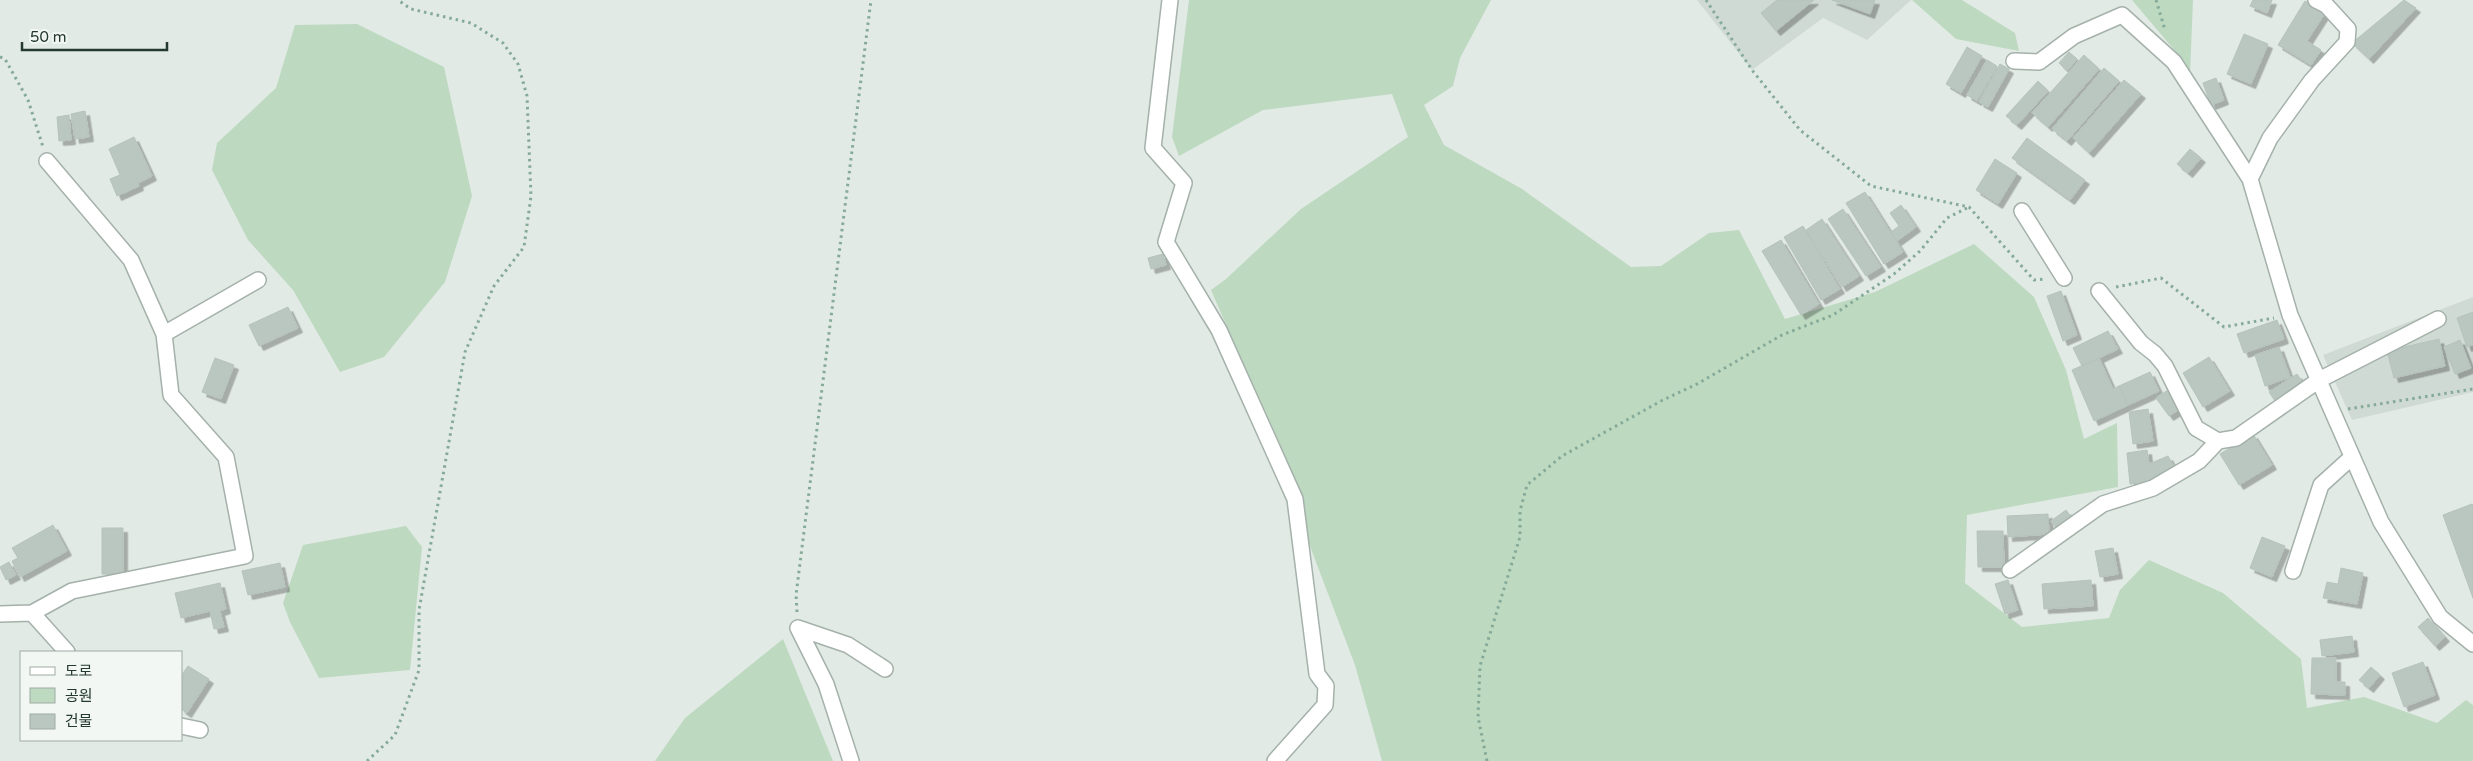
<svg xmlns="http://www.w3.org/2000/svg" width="2473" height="761" font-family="'Varela Round','Noto Sans KR',sans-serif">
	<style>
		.built { fill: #d0dad4 }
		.green { fill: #bdd9c0 }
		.building { fill: #bac7c0; stroke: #b5c3bb; filter: url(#shadow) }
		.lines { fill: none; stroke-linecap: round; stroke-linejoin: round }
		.minor-casing { stroke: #a5b1ab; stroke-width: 18 }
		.path { stroke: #86aa98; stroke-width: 3; stroke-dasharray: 2.5 4; stroke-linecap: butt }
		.minor { stroke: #fff; stroke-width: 15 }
	</style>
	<defs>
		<filter id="shadow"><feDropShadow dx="4.5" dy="4.5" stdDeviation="0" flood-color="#0004"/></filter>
	</defs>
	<rect width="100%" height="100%" fill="#e2eae5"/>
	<path class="built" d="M1697,0H1911L1867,40L1823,18L1752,70Z
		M2473,297V392L2352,420L2323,355Z"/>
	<path class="green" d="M1189,0H1491L1460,58L1453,86L1424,105L1444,145L1522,189L1631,267L1661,266L1709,233L1739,230L1785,319L1875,292L1974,244L2034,297L2066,370L2084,439L2117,423L2118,487L1967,515L1965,583L2022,627L2109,618L2120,590L2149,560L2223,593L2301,659L2307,708L2364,697L2437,723L2466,700L2473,705V761H1382L1355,665L1305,533L1270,426L1211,290L1226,279L1301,209L1408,137L1392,94L1263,110L1179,156L1172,137Z
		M1912,0H1962L2015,33L2019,51L1956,39Z
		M2132,0H2193L2190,74L2181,58Z
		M357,24L444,67L472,196L445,282L384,357L340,372L293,290L248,240L212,170L217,143L276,88L295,25Z
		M406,526L422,547L410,670L319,678L290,622L283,603L303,545Z
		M783,639L833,761H655L685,718Z"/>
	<path class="building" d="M1777,0H1814L1776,31L1761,13Z
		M1832,0H1875L1870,14Z
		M2253,0H2272L2267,13L2250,6Z
		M2404,0L2416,8L2369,59L2352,43Z
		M2305,1L2325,13L2307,41L2321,50L2311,65L2278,45Z
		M2244,34L2268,44L2251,84L2227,74Z
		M1967,47L1982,56L1961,93L1946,84Z
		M2069,52L2077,59L2067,71L2059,63Z
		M2084,55L2099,69L2048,127L2032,113Z
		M1987,60L1997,66L1977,101L1967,95Z
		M2000,64L2009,69L1988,107L1979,102Z
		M2104,68L2119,81L2067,141L2052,129Z
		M2216,78L2224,100L2211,105L2203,83Z
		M2124,80L2141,94L2089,153L2073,138Z
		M2038,81L2048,91L2017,125L2006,116Z
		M85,111L89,137L75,139L71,114Z
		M69,115L71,140L59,141L57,117Z
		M134,137L152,176L138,183L139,186L117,196L110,179L120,175L109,149Z
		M2027,138L2085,180L2070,200L2012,158Z
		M2190,149L2201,158L2188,173L2177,164Z
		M1995,159L2017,173L1998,204L1976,190Z
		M1865,192L1903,252L1884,264L1846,203Z
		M1901,205L1916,227L1897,241L1891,232L1899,226L1890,213Z
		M1843,209L1881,267L1866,276L1828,219Z
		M1822,219L1859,276L1842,287L1806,230Z
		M1803,226L1840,289L1821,300L1784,237Z
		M1781,240L1819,304L1801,315L1762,251Z
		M1163,254L1166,265L1151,269L1148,258Z
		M2061,291L2077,335L2063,341L2047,296Z
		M288,307L298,328L259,346L249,325Z
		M2473,312V345L2467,347L2457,318Z
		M2277,320L2284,339L2244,353L2237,334Z
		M2108,331L2118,349L2082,366L2073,348Z
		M2439,339L2445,366L2394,378L2387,351Z
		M2460,340L2471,368L2455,374L2444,347Z
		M2279,347L2290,377L2265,386L2255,355Z
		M2209,357L2230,391L2203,407L2183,373Z
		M215,358L234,365L221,399L202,392Z
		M2099,358L2113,389L2119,386L2128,405L2094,421L2072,370Z
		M2150,372L2159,391L2128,405L2119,386Z
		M2297,374L2305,386L2277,404L2269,392Z
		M2171,388L2183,407L2169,416L2156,398Z
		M2148,409L2153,441L2133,444L2129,412Z
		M2253,434L2272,465L2239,485L2220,454Z
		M2147,450L2149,464L2168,456L2175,469L2154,481L2130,484L2127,453Z
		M2472,504L2473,506V598L2443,515Z
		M2066,510L2073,520L2058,531L2051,521Z
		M2048,514L2049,534L2008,537L2007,516Z
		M53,525L67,551L20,577L12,561L18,558L12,548Z
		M102,528H123V574H102Z
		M1977,531H2003L2004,567H1978Z
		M2262,537L2285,546L2272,577L2250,568Z
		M2113,548L2118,574L2100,577L2095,551Z
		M9,562L16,575L6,580L0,567Z
		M280,563L285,587L248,595L242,571Z
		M2341,568L2363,573L2357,604L2323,598L2327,582L2338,584Z
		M2008,580L2018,610L2005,614L1995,584Z
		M2091,580L2093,606L2044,609L2042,584Z
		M220,583L226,609L220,611L224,627L214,629L210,611L181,618L175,593Z
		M2428,618L2445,637L2435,646L2418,627Z
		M2352,636L2354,652L2322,656L2320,640Z
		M2312,658H2336V682H2345V695L2311,694Z
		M2423,662L2435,695L2404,707L2392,673Z
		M188,666L209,679L187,713L181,709V676Z
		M2371,667L2380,675L2369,688L2359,680Z"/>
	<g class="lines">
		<g class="minor-casing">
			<path id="minor" d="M1170,0L1153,148L1184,183L1166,242L1219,330L1295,499L1317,674L1326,686L1325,705L1275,761
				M2316,0L2326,5L2348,29L2347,42L2312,80L2270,138L2250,179L2290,315L2381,522L2440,617L2473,644
				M2014,61L2039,62L2074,36L2122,15L2174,62L2250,179
				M2022,211L2064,278
				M2099,291L2141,343L2155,354L2165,366L2196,428L2218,441L2236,438L2319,380L2438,319
				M164,334L258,280
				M2010,570L2103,504L2153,488L2199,461L2218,441
				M2293,571L2321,485L2352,457
				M32,613L72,591L245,556L226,457L171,395L164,334L131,260L47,161
				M0,614L32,613L67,652
				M798,628L826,684L851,761
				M798,628L848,645L885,669
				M181,726L200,730"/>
		</g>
		<path class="path" d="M1706,0L1752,70L1800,130L1871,186L1969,207L2034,280L2045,279
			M2156,0L2165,30
			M0,57L5,59L28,100L43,147
			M2116,287L2161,278L2224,327L2274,318
			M2348,409L2473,389
			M797,612L796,595L871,0
			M367,761L395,735L419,670V610L465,352L494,286L524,247L531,196L527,96L518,64L503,43L471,23L411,9L398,0
			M1487,761L1478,717L1480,666L1520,537V511L1527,485L1562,456L1661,401L1697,384L1782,335L1833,315L1894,274L1920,251L1947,218L1969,207"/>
		<use href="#minor" class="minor"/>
	</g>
	<rect x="20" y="651" width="162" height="90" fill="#f2f7f3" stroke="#a0aba5"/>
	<rect x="30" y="667" width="25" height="8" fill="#ffffff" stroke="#a0aba5"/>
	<text x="65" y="676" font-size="15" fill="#243930">도로</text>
	<rect x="30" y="688" width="25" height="15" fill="#bdd9c0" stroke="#a0aba5"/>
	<text x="65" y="701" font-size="15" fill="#243930">공원</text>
	<rect x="30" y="714" width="25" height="15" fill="#bac7c0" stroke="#a0aba5"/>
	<text x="65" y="726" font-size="15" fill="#243930">건물</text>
	<path d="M22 42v8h145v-8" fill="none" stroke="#243930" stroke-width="2.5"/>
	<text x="30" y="42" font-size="15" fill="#243930" stroke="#f2f7f3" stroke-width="4" paint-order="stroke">50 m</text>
</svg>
